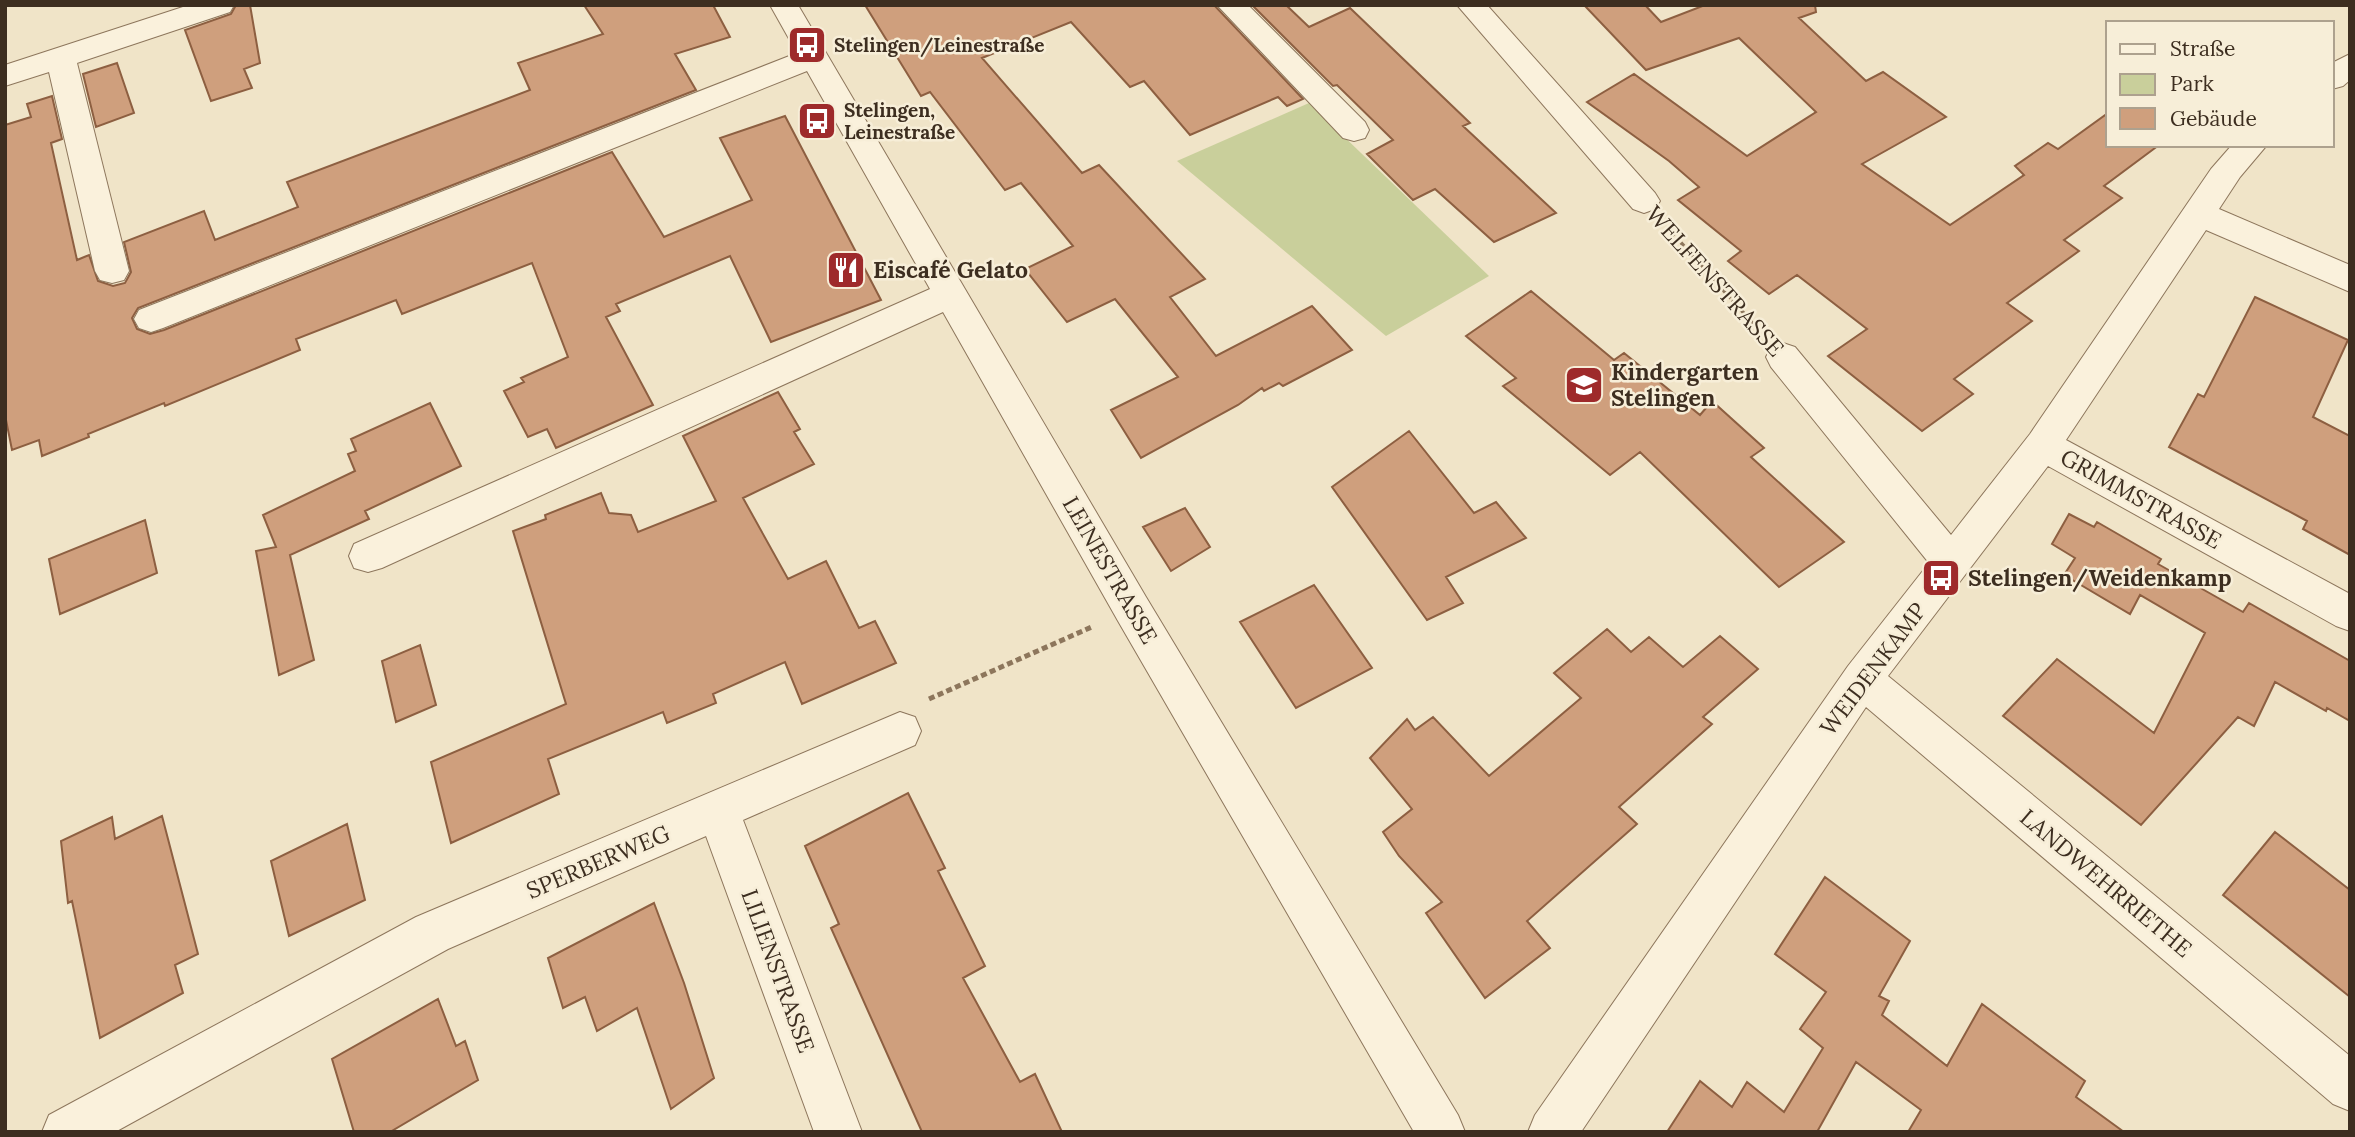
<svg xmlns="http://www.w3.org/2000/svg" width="2355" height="1137" font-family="Lora,serif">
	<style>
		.green { fill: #c9cf9b }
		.building { fill: #cf9f7d; stroke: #8d5f41; stroke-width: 2 }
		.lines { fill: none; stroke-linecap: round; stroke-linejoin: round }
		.minor-casing { stroke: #8d765c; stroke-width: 2 }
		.path-far1 { stroke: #8d765c; stroke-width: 3.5; stroke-dasharray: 4.5 2.5; stroke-linecap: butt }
		.path { stroke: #8d765c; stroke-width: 5; stroke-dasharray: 6 3.5; stroke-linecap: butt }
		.minor { fill: #faf1dc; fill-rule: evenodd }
		.labels { text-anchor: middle; stroke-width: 5; stroke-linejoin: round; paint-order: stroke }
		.far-poi-label { font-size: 19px; font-weight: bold; fill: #3d2e20; stroke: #f7eed8; text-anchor: start }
		.poi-label { font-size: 23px; font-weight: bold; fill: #3d2e20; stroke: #f7eed8; text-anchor: start }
		.street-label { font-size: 23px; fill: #3d2e20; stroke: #f7eed8 }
	</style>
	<rect width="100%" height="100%" fill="#f0e4c8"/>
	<path class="green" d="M1309,103L1489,276L1386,336L1177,161Z"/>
	<path class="building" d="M236,5H250L260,63L244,69L252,88L211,101L185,30L231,14Z
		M584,5H713L730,37L675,54L696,90L138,308L132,318L137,329L150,334L164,330L612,152L664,237L752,200L720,138L785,116L881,300L771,342L730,256L616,304L620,311L606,317L653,405L556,448L547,429L528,437L504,391L524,382L521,378L568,357L532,263L402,314L396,300L296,339L300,350L165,406L164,403L88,434L89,437L42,456L39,440L12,450L5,415V125L31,117L27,104L52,96L62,139L51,143L77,260L89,255L98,281L113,286L125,283L131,272L124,242L204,211L215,240L298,207L287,182L530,90L518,63L603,34Z
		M865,5H1214L1303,99L1287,106L1278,97L1190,135L1144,81L1130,87L1071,22L982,58L1082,173L1099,165L1205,279L1170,297L1216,356L1312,306L1352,350L1283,386L1279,383L1264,391L1262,388L1238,405L1141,458L1111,410L1178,377L1115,299L1067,322L1025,269L1073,246L1021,183L1005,190L930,92L921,96Z
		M1252,5H1286L1309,27L1350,8L1470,123L1463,126L1556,213L1494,242L1435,189L1413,200L1367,154L1393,140L1337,85L1333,86Z
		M1584,5H1645L1661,22L1705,5H1815L1816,12L1799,18L1866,81L1883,72L1946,117L1862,164L1950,225L2024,175L2015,166L2048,143L2058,149L2108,113V145H2159L2104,186L2122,198L2064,240L2079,251L2007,303L2032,321L1954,379L1973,394L1922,431L1828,356L1867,329L1797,275L1769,294L1728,261L1741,251L1678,200L1699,187L1669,161L1587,102L1634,74L1747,156L1816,112L1739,38L1646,70Z
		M117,63L134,113L96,127L83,74Z
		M1531,291L1614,360L1624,353L1700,415L1712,401L1764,448L1751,457L1844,542L1779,587L1640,452L1610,475L1503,386L1516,378L1466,336Z
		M2255,297L2348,340L2313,417L2350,436V555L2303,529L2307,521L2169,447L2198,394L2204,397Z
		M778,392L800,429L794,432L814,464L743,498L788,579L826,561L859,628L875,621L896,663L802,704L785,662L713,694L716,703L667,723L663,712L548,759L559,794L451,843L431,762L566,704L513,531L546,519L545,515L601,493L609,513L631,515L638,532L716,501L683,436Z
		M430,403L461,466L365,511L369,519L290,555L314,660L279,675L256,551L276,547L263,515L355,471L348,454L356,451L351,439Z
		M1409,431L1474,513L1496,502L1526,538L1446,577L1463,603L1427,620L1332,487Z
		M1185,508L1210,547L1171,571L1143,527Z
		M2069,514L2094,527L2097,522L2161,559L2158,564L2243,612L2249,603L2350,661V721L2327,708L2326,711L2275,682L2254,726L2238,717L2141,825L2003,716L2057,659L2154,733L2205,633L2140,595L2130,614L2064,575L2075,558L2052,544Z
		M145,520L157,573L60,614L49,559Z
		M1314,585L1372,668L1296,708L1240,622Z
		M1607,629L1631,652L1649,637L1683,667L1720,636L1758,669L1703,717L1712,724L1619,807L1637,824L1527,921L1550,948L1485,998L1426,913L1442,902L1399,856L1383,832L1412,809L1370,758L1407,719L1415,730L1433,717L1489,776L1581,698L1554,673Z
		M420,645L436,705L396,722L382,661Z
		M908,793L945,868L938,871L985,966L963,978L1020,1082L1035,1074L1062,1132H922L831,928L839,924L805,846Z
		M162,816L198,954L175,965L183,993L100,1038L72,901L68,903L61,841L112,817L115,839Z
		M347,824L365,900L289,936L271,861Z
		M2275,832L2350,890V997L2223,895Z
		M1825,877L1910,941L1879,996L1889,1001L1882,1015L1947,1066L1982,1004L2085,1081L2076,1097L2124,1132H1908L1921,1110L1856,1062L1817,1132H1667L1700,1081L1732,1107L1747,1082L1784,1112L1823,1048L1800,1029L1826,992L1775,954Z
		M654,903L684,983L714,1078L671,1109L637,1008L597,1031L585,997L563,1008L548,958Z
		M438,999L456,1046L465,1041L478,1080L390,1132H354L332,1059Z"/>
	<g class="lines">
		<g class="minor-casing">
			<path id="minor" d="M189,5H234L230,12L77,63L129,271L124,280L112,283L100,280L95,271L49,72L5,86V65Z
				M770,5H798L1146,597L1458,1115L1465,1132H1414L1118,621L943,312L382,568L368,572L354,568L349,556L354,544L930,289L807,71L163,328L151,332L139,328L134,319L139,310L797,53Z
				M1217,5H1248L1365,122L1369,130L1365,138L1354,141L1343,138Z
				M1457,5H1487L1655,193L1660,201L1655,209L1644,213L1633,209Z
				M2350,54V80L2343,86L2332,89V63Z
				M2232,145H2267L2240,177L2219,209L2350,265V292L2206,230L2066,440L2350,594V631L2336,626L2048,466L1888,676L2350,1056V1111L2333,1104L1866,707L1581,1132H1528L1535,1115L1848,666L1929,563L1771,367L1766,357L1771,347L1783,343L1795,347L1951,535L2030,434L2211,169Z
				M900,712L915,717L921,731L915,745L743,820L862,1132H814L706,836L448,949L115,1132H42L49,1115L416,917Z"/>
		</g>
		<path class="path-far1" d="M1667,227L1757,328"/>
		<path class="path" d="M929,699L1094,626"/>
		<use href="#minor" class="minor"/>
	</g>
	<defs>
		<g id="bus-square" transform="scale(2.0125)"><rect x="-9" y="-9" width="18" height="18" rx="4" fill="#9e2a2b" stroke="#f7eed8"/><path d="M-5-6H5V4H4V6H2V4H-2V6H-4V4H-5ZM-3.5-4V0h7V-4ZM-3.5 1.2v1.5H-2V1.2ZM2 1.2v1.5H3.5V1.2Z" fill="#fff"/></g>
		<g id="restaurant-square" transform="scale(2.0125)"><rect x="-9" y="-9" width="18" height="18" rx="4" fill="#9e2a2b" stroke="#f7eed8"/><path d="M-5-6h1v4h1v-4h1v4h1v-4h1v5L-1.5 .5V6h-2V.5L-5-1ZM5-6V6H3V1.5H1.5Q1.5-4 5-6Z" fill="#fff"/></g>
		<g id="school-square" transform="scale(2.0125)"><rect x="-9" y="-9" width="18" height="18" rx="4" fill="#9e2a2b" stroke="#f7eed8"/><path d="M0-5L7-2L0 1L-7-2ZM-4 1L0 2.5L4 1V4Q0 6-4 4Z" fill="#fff"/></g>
	</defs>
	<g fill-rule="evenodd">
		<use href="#bus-square" x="807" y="45"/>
		<use href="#bus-square" x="817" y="121"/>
		<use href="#restaurant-square" x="846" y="270"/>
		<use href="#school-square" x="1584" y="385"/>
		<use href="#bus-square" x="1941" y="578"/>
	</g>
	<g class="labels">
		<g class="far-poi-label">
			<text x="834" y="52">Stelingen/Leinestraße</text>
			<text x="844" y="117">Stelingen,<tspan x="844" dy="22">Leinestraße</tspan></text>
		</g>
		<g class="poi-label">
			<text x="873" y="278">Eiscafé Gelato</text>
			<text x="1611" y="380">Kindergarten<tspan x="1611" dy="26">Stelingen</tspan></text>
			<text x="1968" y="586">Stelingen/Weidenkamp</text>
		</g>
		<g class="street-label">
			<text transform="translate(1715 281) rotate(48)" y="8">WELFENSTRASSE</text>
			<text transform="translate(2141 499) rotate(29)" y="8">GRIMMSTRASSE</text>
			<text transform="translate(1110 570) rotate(60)" y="8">LEINESTRASSE</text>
			<text transform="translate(1873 669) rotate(-53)" y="8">WEIDENKAMP</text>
			<text transform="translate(598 862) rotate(-23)" y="8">SPERBERWEG</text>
			<text transform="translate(2106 883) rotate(40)" y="8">LANDWEHRRIETHE</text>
			<text transform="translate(778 971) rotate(70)" y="8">LILIENSTRASSE</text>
		</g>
	</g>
	<rect width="2355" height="1137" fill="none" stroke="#3d2e20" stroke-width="14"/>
	<rect x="2106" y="21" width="228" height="126" fill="#f7eed8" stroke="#ada18e" stroke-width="2"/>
	<rect x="2120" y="44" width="35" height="10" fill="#faf1dc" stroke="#ada18e" stroke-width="2"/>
	<text x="2170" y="56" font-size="21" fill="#3d2e20">Straße</text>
	<rect x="2120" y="74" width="35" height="21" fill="#c9cf9b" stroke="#ada18e" stroke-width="2"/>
	<text x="2170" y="91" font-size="21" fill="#3d2e20">Park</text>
	<rect x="2120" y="108" width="35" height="21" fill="#cf9f7d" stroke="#ada18e" stroke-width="2"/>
	<text x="2170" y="126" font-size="21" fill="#3d2e20">Gebäude</text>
</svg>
